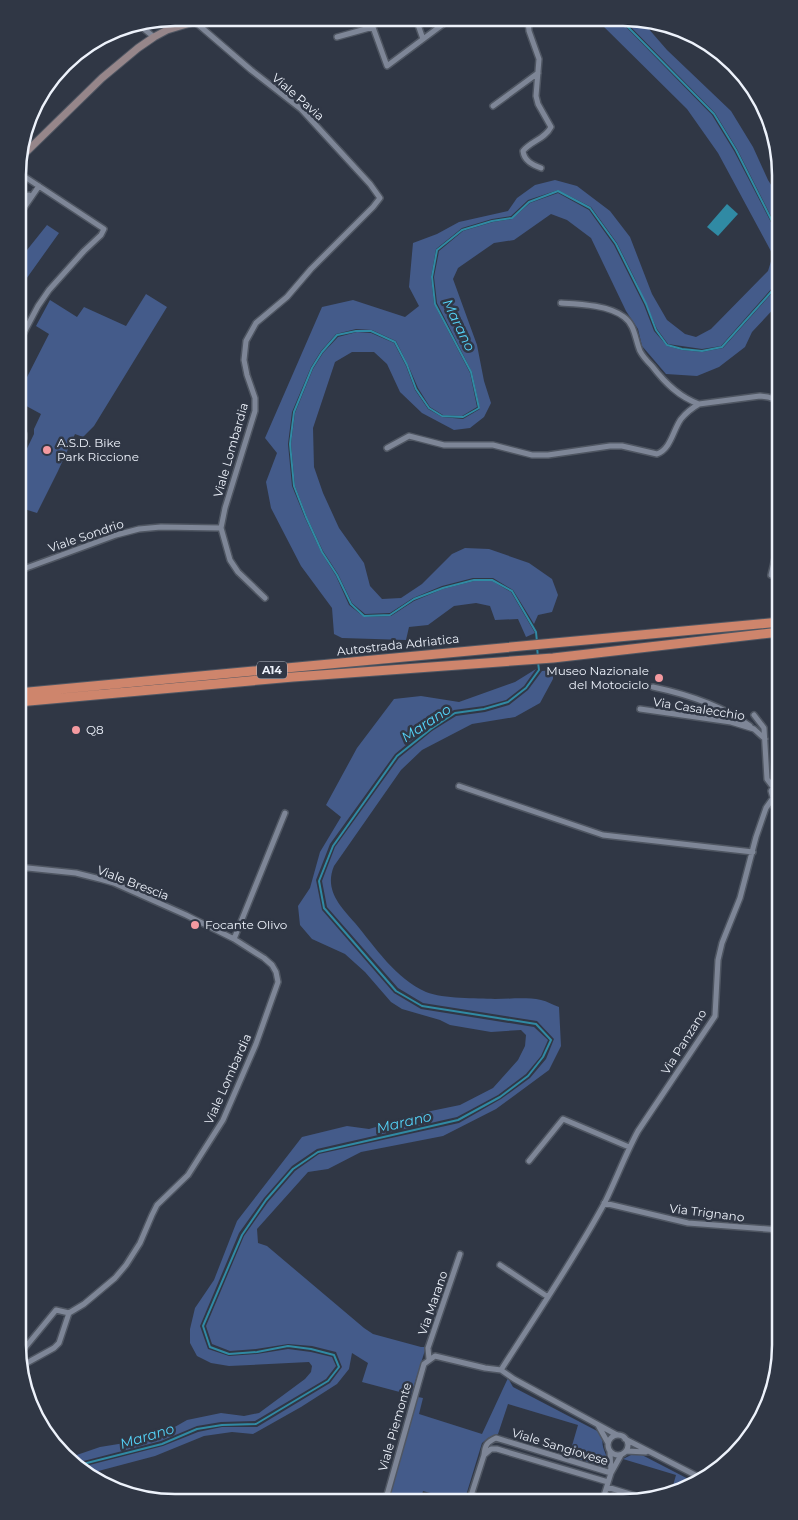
<svg xmlns="http://www.w3.org/2000/svg" width="798" height="1520" font-family="Montserrat,sans-serif">
	<style>
		.green { fill: #445b8a }
		.water { fill: #308aa4 }
		.lines { fill: none; stroke-linecap: round; stroke-linejoin: round }
		.stream { stroke: #308aa4; stroke-width: 2 }
		.minor-casing { stroke: #4f5662; stroke-width: 8 }
		.secondary-casing { stroke: #4f5662; stroke-width: 9 }
		.motorway-casing { stroke: #4f5662; stroke-width: 11 }
		.minor { stroke: #7e8697; stroke-width: 5 }
		.secondary { stroke: #96868a; stroke-width: 7 }
		.motorway { stroke: #ce856c; stroke-width: 9 }
		.poi-dot { fill: #f49aa0; stroke: #303745; stroke-width: 2 }
		.labels { text-anchor: middle; stroke-width: 5; stroke-linejoin: round; paint-order: stroke }
		.shield { fill: #303745; stroke: #b4bac4; stroke-width: 1 }
		.shield-label { font-size: 11px; font-weight: bold; fill: #edf2fb }
		.street-label { font-size: 12px; fill: #edf2fb; stroke: #303745 }
		.poi-label { font-size: 12px; fill: #edf2fb; stroke: #303745; text-anchor: start }
		.water-label { font-size: 14px; font-style: italic; fill: #54d3f8; stroke: #303745 }
		.rim { fill: none; stroke: #edf2fb; stroke-width: 2.5 }
	</style>
	<rect width="100%" height="100%" fill="#303745"/>
	<path class="green" d="M597,20H619L624,25L712,115L734,151L774,228L780,234V279L721,346L702,349L668,344L657,329L635,279L617,243L591,207L558,190L528,200L511,216L492,219L462,228L436,249L431,277L434,304L470,373L477,407L462,416L443,415L430,407L418,388L408,365L396,341L372,330L356,329L336,334L321,351L311,367L292,412L288,444L292,486L305,518L321,552L336,576L349,605L364,617L391,616L414,601L443,589L474,581H492L511,592L535,633L526,637L518,619L495,620L490,606L476,603L454,606L428,625L409,627L406,640L342,638L334,634L332,608L301,566L271,508L266,482L277,453L265,438L322,307L353,300L405,317L419,306L409,287L413,243L437,234L459,222L508,211L517,198L535,185L555,180L577,186L610,211L630,237L652,294L667,320L685,334L696,337L711,329L768,271L773,255L718,153L687,109Z
		M624,20H641L667,50L731,111L753,147L768,180L780,199V230L776,226L737,149L715,113Z
		M558,193L589,210L614,245L644,305L654,331L667,346L682,350L702,352L723,348L780,284V302L752,332L745,347L719,367L697,376L666,374L642,346L638,329L626,311L591,238L567,220L551,214L514,240L494,243L458,268L453,279L477,345L484,381L491,403L484,417L470,428L454,430L422,413L400,392L387,364L374,352H352L335,362L313,428L314,467L323,493L339,528L364,563L370,586L382,599L401,598L422,584L452,554L465,548L489,549L529,563L552,579L558,595L552,612L538,615L534,624L513,590L493,578H473L442,586L413,598L390,613L365,614L352,603L338,574L323,551L307,517L295,486L291,444L295,413L313,369L323,353L338,337L357,332L371,333L394,343L406,366L415,390L428,409L442,417L463,419L480,409L472,372L437,303L434,277L439,251L463,231L493,222L512,219L530,203Z
		M47,225L59,233L19,289V260Z
		M146,294L167,307L94,426L83,437L75,434L58,471L37,513L18,507V467L34,434V429L41,414L19,402V380L24,383L49,334L36,326L50,300L77,317L84,307L126,326Z
		M536,669L524,686L506,700L484,706L454,710L429,726L395,754L330,844L316,880L322,910L394,993L421,1009L534,1027L548,1040L541,1056L526,1074L498,1095L457,1117L317,1149L292,1166L264,1198L239,1233L200,1326L208,1349L229,1356L257,1354L288,1349L311,1352L332,1357L336,1366L326,1379L255,1421L221,1422L197,1426L161,1441L72,1464L68,1458L100,1447L137,1441L166,1432L187,1420L221,1413L244,1416L259,1413L305,1379L311,1372L312,1366L309,1362L229,1366L211,1363L197,1356L190,1343V1329L195,1308L214,1280L237,1221L302,1137L347,1126L369,1129L431,1111L460,1105L493,1088L518,1060L525,1046L526,1035L521,1030L491,1032L450,1025L440,1020L402,1009L391,1002L365,972L345,954L312,939L300,925L298,906L310,888L320,852L341,817L326,805L357,748L394,699L421,696L459,702L515,682Z
		M553,670V679L540,703L515,717L472,724L422,750L401,770L334,866C324,890 340,906 355,923C375,947 396,979 426,992C444,999 476,998 495,999C510,999 526,997 541,1000C547,1001 553,1005 559,1007L561,1046L549,1070L496,1109L443,1136L361,1152L328,1169L308,1172L257,1229L258,1243L267,1246L364,1328L373,1334L421,1347H426L411,1395L362,1382L368,1363L352,1353L349,1369L337,1384L301,1407L253,1434L232,1432L204,1436L155,1456L87,1474L78,1468L163,1446L198,1432L222,1427H257L330,1383L342,1367L336,1352L312,1346L288,1344L256,1349L230,1351L212,1344L206,1326L244,1236L268,1202L295,1171L319,1154L459,1123L501,1099L530,1078L546,1059L554,1039L537,1021L423,1003L398,988L327,907L322,881L335,847L399,758L432,731L456,716L485,712L509,705L528,690L542,671Z
		M508,1378L513,1387L601,1433L603,1436C600,1450 609,1454 607,1464L600,1466L569,1456L578,1425L508,1404L498,1434L488,1438L482,1443L464,1502L423,1491L420,1502H388L418,1397L423,1398L419,1414L482,1434Z
		M633,1454L642,1455L696,1483L679,1492L672,1489L676,1475L623,1459Z"/>
	<path class="water" d="M727,204L738,214L718,236L707,227Z"/>
	<g class="lines">
		<path class="stream" d="M621,20L714,114L736,150L775,227L780,232
			M537,642L536,632L512,591L492,580H474L443,588L414,599L390,615L364,616L351,604L337,575L322,552L306,517L294,486L290,444L294,412L312,368L322,352L337,335L356,331H371L395,342L407,365L416,389L429,408L442,416L463,417L479,408L471,372L435,304L432,277L437,250L462,230L492,221L512,218L529,202L558,191L590,208L616,244L646,304L656,330L667,345L682,349L702,351L722,347L780,282
			M537,647L538,657
			M75,1466L162,1444L197,1429L222,1425L256,1424L328,1381L339,1367L334,1355L311,1349L288,1346L257,1352L229,1354L210,1347L203,1326L242,1235L266,1200L293,1169L318,1152L458,1120L500,1097L528,1076L543,1057L551,1040L536,1024L422,1006L396,991L324,908L319,881L333,846L397,756L431,729L455,713L484,709L508,702L526,688L539,670L538,662"/>
		<g class="minor-casing">
			<path id="minor" d="M370,19L387,66L450,19
				M416,19L423,39
				M528,20L529,31L539,59L536,96L538,104L551,127C545,139 531,141 523,151C524,161 533,165 541,168
				M194,21L251,70L301,109L370,184L380,198L373,207L311,269L287,297L256,323L246,341L244,360L247,375L255,398V411L225,508L221,528L230,560L238,572L265,598
				M139,25L154,37
				M337,37L373,27
				M493,106L538,73
				M19,201L29,195L31,197
				M19,215L39,186
				M561,303C579,304 609,305 624,317C635,325 635,339 640,351C643,357 648,362 652,366C665,383 679,397 699,404
				M19,342L38,306L49,290L84,251L101,235L104,229L19,173
				M387,448L409,436L444,445H493L532,455H548L610,446H622L657,454C671,449 673,430 681,419C686,413 692,408 699,404L760,396L768,397L780,401
				M18,449L24,438V434L19,428
				M18,571L116,535L139,529L161,527L221,528
				M771,575L780,537
				M653,687C686,694 723,706 750,726
				M640,709L731,722L754,729L765,739
				M754,715L764,728L767,779L773,787
				M459,786L603,835L753,852
				M780,801L773,798L771,791L775,785L780,784
				M18,867L76,873L100,879L114,883L186,915L234,939L264,958L272,965L276,972L278,982L256,1044L223,1120L188,1175L157,1205L152,1215L140,1243L126,1265L115,1278L84,1304L69,1313L56,1310L19,1355
				M234,939L285,813
				M529,1161L563,1119L629,1147
				M604,1203L688,1223L780,1230
				M500,1265L548,1297
				M429,1359L428,1348L460,1254
				M20,1361L25,1364L54,1348L59,1343L69,1313
				M501,1370C536,1315 573,1261 604,1204C616,1180 625,1155 638,1131L715,1016L718,960L722,943L740,898L756,837L766,808L773,798
				M598,1425L608,1443
				M608 1445a10 10 0 1 1 20 0a10 10 0 1 1-20 0Z
				M625,1439L703,1479
				M626,1451L646,1452
				M610,1452L611,1472
				M484,1455L491,1449H497L608,1482
				M607,1487L646,1499
				M385,1502L424,1364L435,1356L485,1368L501,1370L514,1379L617,1435
				M469,1502L484,1455C485,1445 487,1442 496,1438L611,1473
				M602,1502L611,1473L621,1455"/>
		</g>
		<g class="secondary-casing">
			<path id="secondary" d="M19,159L102,78L138,48L154,37L167,30L207,18"/>
		</g>
		<g class="motorway-casing">
			<path id="motorway" d="M18,693L780,622
				M18,702L293,677L553,658L780,632"/>
		</g>
		<use href="#minor" class="minor"/>
		<use href="#secondary" class="secondary"/>
		<use href="#motorway" class="motorway"/>
	</g>
	<g class="poi-dot">
		<circle cx="47" cy="450" r="5"/>
		<circle cx="659" cy="678" r="5"/>
		<circle cx="76" cy="730" r="5"/>
		<circle cx="195" cy="925" r="5"/>
	</g>
	<g class="labels">
		<rect class="shield" x="257" y="661.5" width="30" height="17" rx="4"/>
		<g class="shield-label">
			<text x="272" y="674">A14</text>
		</g>
		<g class="street-label">
			<text transform="translate(298 97) rotate(41)" y="4">Viale Pavia</text>
			<text transform="translate(231 450) rotate(-74)" y="4">Viale Lombardia</text>
			<text transform="translate(86 536) rotate(-19)" y="4">Viale Sondrio</text>
			<text transform="translate(398 645) rotate(-6)" y="4">Autostrada Adriatica</text>
			<text transform="translate(699 709) rotate(9)" y="4">Via Casalecchio</text>
			<text transform="translate(133 883) rotate(21)" y="4">Viale Brescia</text>
			<text transform="translate(684 1042) rotate(-58)" y="4">Via Panzano</text>
			<text transform="translate(228 1079) rotate(-66)" y="4">Viale Lombardia</text>
			<text transform="translate(707 1213) rotate(7)" y="4">Via Trignano</text>
			<text transform="translate(433 1303) rotate(-71)" y="4">Via Marano</text>
			<text transform="translate(395 1427) rotate(-74)" y="4">Viale Piemonte</text>
			<text transform="translate(560 1447) rotate(17)" y="4">Viale Sangiovese</text>
		</g>
		<g class="poi-label">
			<text x="57" y="447">A.S.D. Bike<tspan x="57" dy="14">Park Riccione</tspan></text>
			<text x="649" y="675" text-anchor="end">Museo Nazionale<tspan x="649" dy="14">del Motociclo</tspan></text>
			<text x="86" y="734">Q8</text>
			<text x="205" y="929">Focante Olivo</text>
		</g>
		<g class="water-label">
			<text transform="translate(459 325) rotate(64)" y="5">Marano</text>
			<text transform="translate(426 723) rotate(-34)" y="5">Marano</text>
			<text transform="translate(404 1122) rotate(-13)" y="5">Marano</text>
			<text transform="translate(147 1436) rotate(-17)" y="5">Marano</text>
		</g>
	</g>
	<path d="M0 0H798V1520H0ZM175 26H623A149 149 0 0 1 772 175V1345A149 149 0 0 1 623 1494H175A149 149 0 0 1 26 1345V175A149 149 0 0 1 175 26Z" fill="#303745" fill-rule="evenodd"/>
	<path class="rim" d="M175 26H623A149 149 0 0 1 772 175V1345A149 149 0 0 1 623 1494H175A149 149 0 0 1 26 1345V175A149 149 0 0 1 175 26Z"/>
</svg>
